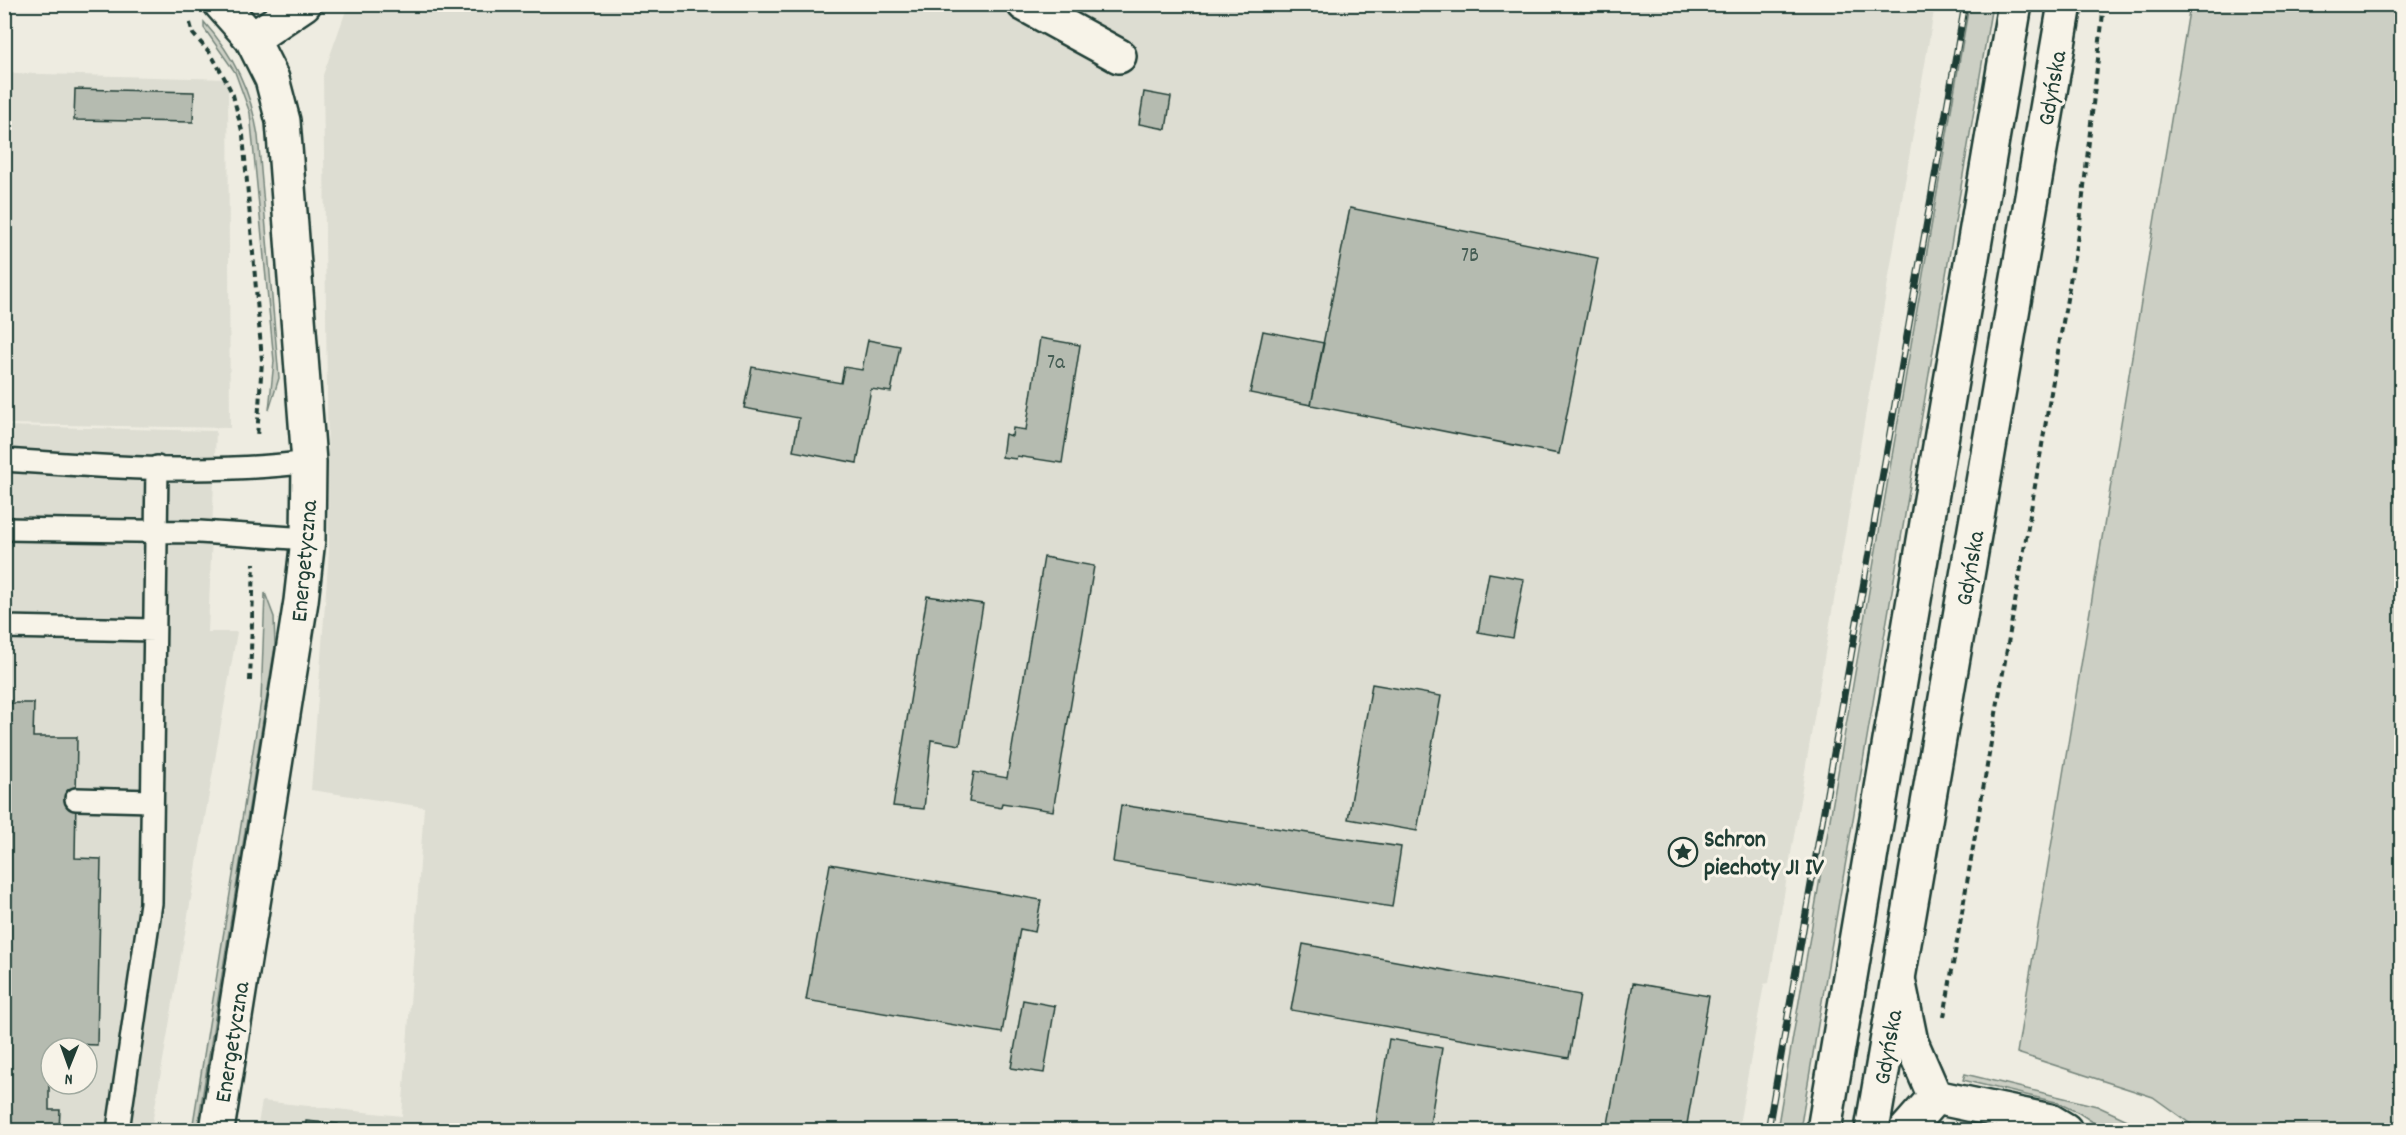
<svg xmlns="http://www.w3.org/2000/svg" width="2406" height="1135" font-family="Dekko,sans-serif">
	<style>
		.built { fill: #ddddd2; fill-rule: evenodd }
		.green { fill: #cccfc4; stroke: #76867c; stroke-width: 1.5 }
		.building { fill: #b5bbb0; stroke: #1f3d34; stroke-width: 1.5 }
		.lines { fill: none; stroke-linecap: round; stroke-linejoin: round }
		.service-casing { stroke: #1f3d34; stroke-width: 26 }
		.minor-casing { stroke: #1f3d34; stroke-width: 38 }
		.secondary-casing { stroke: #1f3d34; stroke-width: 38 }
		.path { stroke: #1f3d34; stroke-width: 4; stroke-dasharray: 6 4.5; stroke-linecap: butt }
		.service { stroke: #f7f3e8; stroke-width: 21 }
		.minor { stroke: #f7f3e8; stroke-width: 33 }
		.secondary { stroke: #f7f3e8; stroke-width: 33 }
		.rail-casing { stroke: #1f3d34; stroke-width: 7 }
		.rail { stroke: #f7f3e8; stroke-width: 4.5; stroke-dasharray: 14; stroke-linecap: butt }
		.labels { text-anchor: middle; stroke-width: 6; stroke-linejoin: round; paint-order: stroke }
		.number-label { font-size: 21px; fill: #445c53 }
		.street-label { font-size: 24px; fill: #1f3d34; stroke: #f7f3e8 }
		.poi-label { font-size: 24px; font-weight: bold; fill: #1f3d34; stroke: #f7f3e8; text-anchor: start }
	</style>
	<rect width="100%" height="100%" fill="#eeece1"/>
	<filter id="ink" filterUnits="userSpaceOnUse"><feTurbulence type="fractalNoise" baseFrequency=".0167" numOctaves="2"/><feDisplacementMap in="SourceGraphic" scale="12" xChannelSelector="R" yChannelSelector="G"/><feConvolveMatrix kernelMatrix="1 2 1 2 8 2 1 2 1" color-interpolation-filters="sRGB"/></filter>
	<g filter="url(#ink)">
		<path class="built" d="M348,5H1935L1769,983L1764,984L1738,1130H257L262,1101L402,1116L424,807L311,790L329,551L323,75Z
			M5,73L228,79L230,428L5,424Z
			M5,426L216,431L208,632H237L151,1130H5ZM51,1048H87V1084H51Z"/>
		<path class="green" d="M1969,5H1992L1800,1130H1777Z
			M2190,5H2401V1130H2199L2153,1097L2017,1053Z
			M204,22C234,56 251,91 258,136L279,378L269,410L274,361L250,113L235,72L204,28Z
			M265,593L274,617L275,646L197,1130H192L261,701Z
			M1965,1074L2097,1106L2149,1130H2105L2079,1113L2056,1102L1975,1083L1963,1080Z"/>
		<path class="building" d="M75,89L194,92L193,122L74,120Z
			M1144,92L1171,97L1166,129L1139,124Z
			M1350,208L1598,258L1559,454L1311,405Z
			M1263,331L1324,343L1311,405L1250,393Z
			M1040,338L1080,345L1062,463L1017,456L1016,459L1002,457L1005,434L1012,436L1013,428L1026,430Z
			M868,340L900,346L891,392L871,389L857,463L793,451L799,418L744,408L752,367L841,383L844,367L862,370Z
			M1044,557L1094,566L1053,811L1002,803L1001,808L969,802L974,772L1007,778Z
			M1489,573L1524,579L1513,638L1478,632Z
			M927,596L983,604L960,745L931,740L924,809L893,806Z
			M1372,684L1441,696L1417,831L1348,819Z
			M4,703H34L33,737H77L75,858L101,859L97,1045L69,1044V1048H51V1084H68L49,1085V1110H60L59,1130H4Z
			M1121,805L1401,847L1392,907L1113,862Z
			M830,864L1041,900L1035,932L1020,929L1002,1033L806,1000Z
			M1303,944L1580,995L1569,1058L1291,1010Z
			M1633,983L1709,996L1686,1130H1607Z
			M1023,1000L1055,1006L1044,1073L1011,1068Z
			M1389,1039L1442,1048L1429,1130H1375Z
			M306,1121L338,1124L337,1130H305Z"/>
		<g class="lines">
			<g class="service-casing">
				<path id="service" d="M4,460C105,467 209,475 309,462
					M4,529L199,532L308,539
					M4,627L154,630
					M76,799L152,801
					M118,1130L151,903L157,467"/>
			</g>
			<g class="minor-casing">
				<path id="minor" d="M1024,4L1119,56
					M252,39L304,4
					M1898,979L1911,1042L1935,1097
					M1935,1097L2050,1121L2065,1130
					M217,1130L301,601L308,539L309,462L283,121L272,79L252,39L221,4
					M1906,1130L1935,1097"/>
			</g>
			<g class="secondary-casing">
				<path id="secondary" d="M1824,1130L2015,4
					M1872,1130L2065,4"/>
			</g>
			<path class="path" d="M190,23L193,34L211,54L225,79L233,95L243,135L262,360L257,438
				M250,681L254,563
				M1944,1017L2080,223L2104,4"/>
			<use href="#service" class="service"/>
			<use href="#minor" class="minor"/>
			<use href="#secondary" class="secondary"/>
			<g class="rail-casing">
				<path id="rail" d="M1768,1130L1965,4"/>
			</g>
			<use href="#rail" class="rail"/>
		</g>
	</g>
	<defs>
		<g id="sight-ring" transform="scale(1.5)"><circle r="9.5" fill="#f7f3e8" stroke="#1f3d34" stroke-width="1.5"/><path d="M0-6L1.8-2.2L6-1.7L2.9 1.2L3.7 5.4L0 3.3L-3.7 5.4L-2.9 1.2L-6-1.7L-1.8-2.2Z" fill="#1f3d34"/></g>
	</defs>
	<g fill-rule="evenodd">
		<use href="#sight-ring" x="1683" y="852"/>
	</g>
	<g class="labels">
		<g class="number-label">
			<text x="1470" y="261">7B</text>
			<text x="1056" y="368">7a</text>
		</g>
		<g class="street-label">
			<text transform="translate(2051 88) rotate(-80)" y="8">Gdyńska</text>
			<text transform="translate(303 561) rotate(-85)" y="8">Energetyczna</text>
			<text transform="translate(1969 568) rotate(-80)" y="8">Gdyńska</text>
			<text transform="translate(231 1042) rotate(-81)" y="8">Energetyczna</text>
			<text transform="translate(1887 1047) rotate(-80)" y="8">Gdyńska</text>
		</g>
		<g class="poi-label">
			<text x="1704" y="846">Schron<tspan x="1704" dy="28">piechoty J1 IV</tspan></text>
		</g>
	</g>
	<rect width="2406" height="1135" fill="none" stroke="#f7f3e8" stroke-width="24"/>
	<rect x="12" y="12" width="2382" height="1111" fill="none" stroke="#1f3d34" stroke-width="2" filter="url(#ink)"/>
	<g transform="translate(69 1066) rotate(181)"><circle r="28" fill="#f7f3e8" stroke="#a1aaa0" stroke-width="1.5"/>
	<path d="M0-4.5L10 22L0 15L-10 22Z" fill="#1f3d34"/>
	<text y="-9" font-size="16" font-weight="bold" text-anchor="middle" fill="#1f3d34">N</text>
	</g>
</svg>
